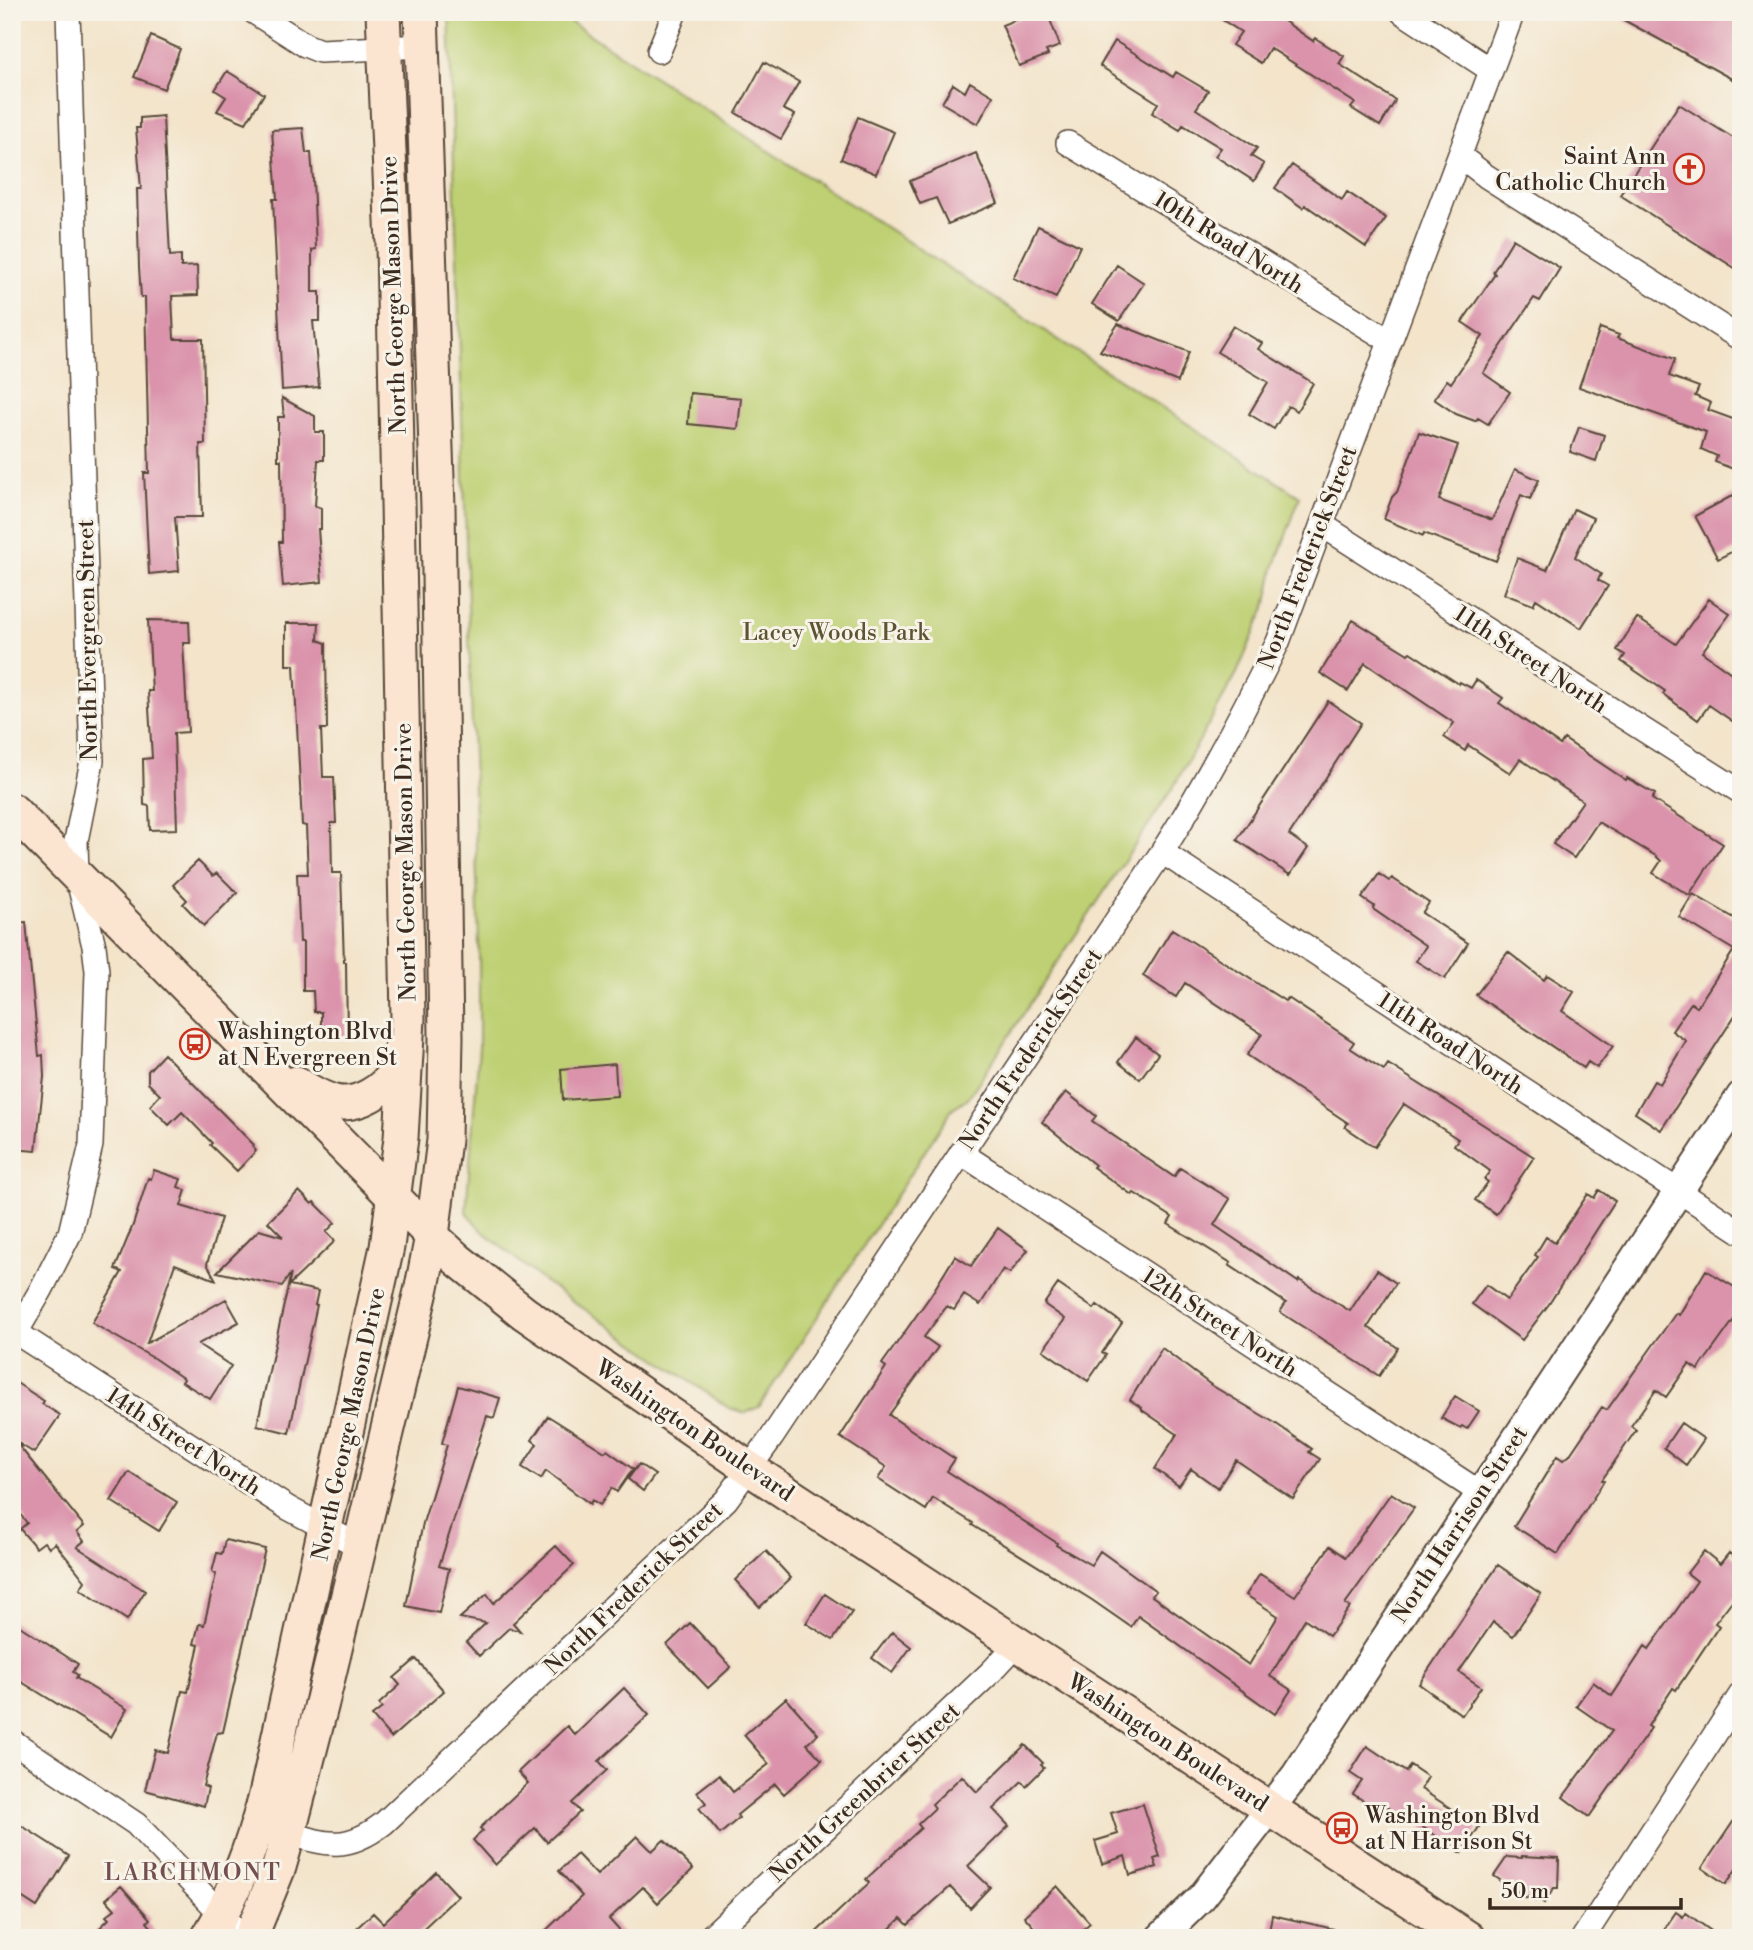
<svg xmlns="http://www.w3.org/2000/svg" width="1753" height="1950" font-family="'Libre Bodoni',serif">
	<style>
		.green { fill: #bed073; stroke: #7c7d48; stroke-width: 2 }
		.building { fill: #da93ab }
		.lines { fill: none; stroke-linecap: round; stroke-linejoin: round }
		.minor-casing { stroke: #574638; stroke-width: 26 }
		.tertiary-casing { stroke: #574638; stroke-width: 32 }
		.secondary-casing { stroke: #574638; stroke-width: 37 }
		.minor { stroke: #fff; stroke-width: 23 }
		.tertiary { stroke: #fff; stroke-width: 28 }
		.secondary { stroke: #fce5d0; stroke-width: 33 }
		.labels { text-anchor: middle; stroke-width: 6; stroke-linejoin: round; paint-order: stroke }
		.poi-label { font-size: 23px; fill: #3b2a1e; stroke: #f7f3e8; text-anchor: start }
		.street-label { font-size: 23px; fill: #3b2a1e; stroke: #f7f3e8 }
		.park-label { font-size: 23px; fill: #5c5433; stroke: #f7f3e8 }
		.neighbourhood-label { font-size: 24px; letter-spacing: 2px; fill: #734f4f; stroke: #f7f3e8 }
	</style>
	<rect width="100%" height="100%" fill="#f7f3e8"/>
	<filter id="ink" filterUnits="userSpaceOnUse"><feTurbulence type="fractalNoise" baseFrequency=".0143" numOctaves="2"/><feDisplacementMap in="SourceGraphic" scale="14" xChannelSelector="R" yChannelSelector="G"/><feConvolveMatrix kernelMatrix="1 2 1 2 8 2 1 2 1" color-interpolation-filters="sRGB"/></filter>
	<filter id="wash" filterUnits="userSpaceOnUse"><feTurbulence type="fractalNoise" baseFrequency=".00686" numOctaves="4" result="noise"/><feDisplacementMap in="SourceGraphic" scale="28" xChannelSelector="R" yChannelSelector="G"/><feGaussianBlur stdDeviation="1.57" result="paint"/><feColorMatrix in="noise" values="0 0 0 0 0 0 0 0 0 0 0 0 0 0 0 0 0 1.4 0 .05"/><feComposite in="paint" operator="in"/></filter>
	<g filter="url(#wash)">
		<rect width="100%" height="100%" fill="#f3e4ca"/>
		<path class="green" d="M449,12H555L1300,497L1274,568L1267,603L1237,673L1174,786L968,1098L953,1108L759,1407L745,1413L729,1408L542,1280L481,1230L466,1212L479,1047V944Z"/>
		<g id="blocks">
			<path class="building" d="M1035,12H1047L1060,46L1046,51L1048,55L1019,66L1002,25Z
				M1210,12H1271L1313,41L1315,38L1344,56L1339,64L1395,100L1394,103L1380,126L1351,108L1355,103L1270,48L1261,63L1232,45L1241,32Z
				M1609,12H1741V84Z
				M151,36L180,49L164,89L134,77Z
				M1115,41L1173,77L1176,72L1208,91L1196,109L1257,148L1251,156L1264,164L1254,181L1215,156L1221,148L1183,125L1180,130L1152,113L1158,103L1100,66Z
				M764,62L799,82L783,109L795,115L781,139L736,113Z
				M227,71L264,94L246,123L217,111L226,97L215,90Z
				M970,82L993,96L978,124L942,103L953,84L965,92Z
				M1679,104L1741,143V272L1620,195Z
				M163,116L170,256L181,255V267L197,266L198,295L172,296L174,339H203L205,444H200L202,517H175L179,571L149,574L144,473H149L145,297H141L139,267L137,189H141L136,128H140V118Z
				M858,117L894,132L876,174L841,159Z
				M303,128L306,153H311L313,179L316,249L312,250V292H320V321H313L319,387L282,390L273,199H277L272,130Z
				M976,153L998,203L948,224L936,198L920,204L910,181Z
				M1292,165L1342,200L1347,192L1386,218L1366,247L1305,205L1303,208L1275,188Z
				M1038,226L1080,246L1056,298L1013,278Z
				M1513,239L1560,268L1540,301L1534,298L1483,373L1510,392L1488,424L1478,418L1475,421L1456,414L1434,399L1447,380L1451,383L1483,336L1462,322L1495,274L1493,272Z
				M1117,265L1144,283L1119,321L1092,304Z
				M1118,324L1189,352L1178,382L1100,351Z
				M1233,326L1262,343L1258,349L1313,383L1297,411L1288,406L1274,429L1249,414L1268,382L1217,352Z
				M1600,328L1619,335L1617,338L1675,359L1669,376L1699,387L1695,396L1711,403L1708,410L1741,422V472L1715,462L1717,456L1701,449L1706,432L1579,387Z
				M690,393L741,398L738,429L688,424Z
				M282,398L315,416V432H324V460H318L315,506L321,508V529H318L322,582L283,586L279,542H282L281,460H278V417H284Z
				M1579,427L1604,435L1596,461L1570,452Z
				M1419,432L1458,445L1439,500L1492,520L1515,469L1539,480L1530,499L1521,495L1496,561L1424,533L1423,536L1384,519L1392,497L1397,492Z
				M1741,491V547L1718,559L1695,516Z
				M1574,509L1593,518L1575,557L1601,574L1598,580L1608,586L1581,628L1536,599L1533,605L1504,594L1517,558L1547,570Z
				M1709,599L1730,614L1702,652L1741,680V727L1709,705L1698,720L1663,694L1665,691L1621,661L1625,655L1617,650L1637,618L1676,644Z
				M148,620L189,621L190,643H183L188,732L174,733L177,829L150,830L149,806L144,805L143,759L152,758L148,691H152Z
				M1353,620L1408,654L1410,652L1459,684L1460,682L1471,688L1476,680L1503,698L1499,703L1560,745L1564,739L1626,780L1627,778L1655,794L1652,799L1723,844L1689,895L1653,873L1661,861L1656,856L1598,822L1574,858L1553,844L1583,801L1520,759L1510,773L1468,745L1465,751L1444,737L1454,723L1365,663L1348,691L1320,673Z
				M286,623H319L318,640L326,643L327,729H321L323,777H334L336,823H331L332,873H341L344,962H346L347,1037H321V1012H314L313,991H303V942H300L297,874H308L306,826L302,825L294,665H286Z
				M1328,701L1361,723L1289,835L1308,848L1290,875L1237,840Z
				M198,861L213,876L217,873L237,893L204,926L183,904L187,900L173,885Z
				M1379,874L1389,881L1392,878L1429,903L1422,913L1468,943L1445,979L1416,961L1426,946L1373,909L1374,906L1362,898Z
				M1693,894L1741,922V1006L1661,1130L1635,1113L1654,1081L1660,1084L1686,1041L1672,1031L1691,1003L1697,1007L1734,950L1679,917Z
				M26,922L39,1056L43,1055L44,1077L36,1151L12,1149V1096H14L12,923Z
				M1172,929L1285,1001L1288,998L1354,1042L1350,1048L1384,1070L1388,1064L1534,1157L1496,1214L1475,1200L1488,1182L1484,1179L1490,1171L1454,1145L1458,1139L1404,1104L1375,1147L1345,1127L1348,1123L1247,1055L1262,1034L1185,983L1176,997L1143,976Z
				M1508,952L1544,980L1547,975L1574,992L1562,1011L1613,1046L1597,1068L1588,1062L1584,1068L1476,995Z
				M1136,1037L1158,1054L1140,1079L1118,1062Z
				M164,1054L254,1145L253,1147L256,1151L237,1171L210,1145L212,1143L182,1112L169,1125L150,1106L160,1095L148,1083V1071Z
				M615,1064L617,1096L563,1100L561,1069Z
				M1066,1092L1096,1116L1092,1121L1174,1177L1180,1168L1230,1199L1214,1225L1298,1282L1299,1280L1350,1311L1377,1270L1396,1283L1368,1327L1398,1348L1379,1376L1280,1312L1286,1303L1229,1265L1231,1263L1168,1224L1172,1217L1134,1193L1132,1195L1093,1167L1095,1165L1042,1122Z
				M154,1170L181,1179L178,1187L186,1190L181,1206L221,1218L207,1264L216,1280L175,1264L147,1343L226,1299L239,1322L198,1344L231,1366L210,1399L182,1382L184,1379L155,1359L92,1323L122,1272L115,1269L133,1225L148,1178L151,1179Z
				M1599,1190L1615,1201L1549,1304L1522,1340L1472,1304L1486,1285L1507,1300L1538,1257L1535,1255L1546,1237L1555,1243L1588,1194L1594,1198Z
				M299,1191L312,1204L314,1202L335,1223L326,1232L335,1241L289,1285L318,1291L315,1305H317L289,1433L257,1425L291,1273L282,1286L217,1272L259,1230L283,1237L268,1222Z
				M998,1228L1028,1250L1010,1273L1003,1269L980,1305L964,1295L954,1310L947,1306L924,1337L938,1347L889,1415L955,1459L947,1471L1057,1543L1056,1545L1091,1565L1100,1551L1156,1591L1152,1596L1249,1665L1278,1616L1246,1595L1260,1574L1295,1596L1330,1546L1346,1557L1391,1493L1414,1508L1345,1604L1350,1607L1329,1636L1305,1619L1270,1676L1291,1690L1275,1714L1138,1616L1131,1627L1092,1600L972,1525L973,1523L933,1498L926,1510L878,1479L886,1467L840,1437L886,1367L882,1364L931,1295L955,1256L971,1266Z
				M1706,1270L1741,1291V1310L1698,1370L1689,1364L1666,1397L1656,1390L1631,1426L1636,1430L1602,1480L1604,1481L1558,1554L1514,1526L1557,1456L1563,1460L1569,1456L1602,1407L1607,1410L1676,1313L1679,1315Z
				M1058,1284L1094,1309L1097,1305L1122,1323L1102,1353L1106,1355L1088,1381L1043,1350L1065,1319L1044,1304Z
				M1162,1348L1211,1385L1275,1423L1312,1449L1309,1452L1320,1459L1293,1499L1236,1460L1218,1488L1191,1469L1179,1486L1155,1469L1177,1434L1142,1410V1408L1130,1400Z
				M12,1380L44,1401L42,1404L60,1415L34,1453L15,1441L84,1526L77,1532L84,1541L77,1547L145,1591L127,1620L80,1589L85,1581L55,1543L49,1548L44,1542L36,1548L20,1529L27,1523L12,1504Z
				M458,1386L500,1398L494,1418L487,1416L439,1566L449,1569L439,1613L406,1606L423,1523L447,1445L442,1443Z
				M1455,1396L1479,1411L1467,1429L1462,1426L1460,1428L1441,1418Z
				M548,1416L605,1452L607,1450L633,1469L617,1492L612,1488L600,1505L592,1500L590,1504L546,1471L541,1479L522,1467L537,1444L532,1440Z
				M1681,1423L1704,1439L1686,1465L1664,1448Z
				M639,1464L655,1475L643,1491L628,1479Z
				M129,1472L177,1502L159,1531L111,1501Z
				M225,1540L265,1549L223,1732L217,1733L203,1786L208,1788L204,1806L145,1790L155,1750L168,1753L182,1691L188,1692L199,1645L194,1644L199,1624L204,1625L216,1574L212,1572L217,1553L222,1554Z
				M556,1546L574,1565L513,1623L520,1631L509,1628L479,1656L466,1642L486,1623L460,1618L487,1594L494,1603Z
				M766,1551L791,1578L760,1607L735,1580Z
				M1704,1551L1720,1564L1729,1553L1741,1562V1589L1715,1623L1719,1626L1676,1690L1673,1688L1648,1726L1651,1728L1589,1817L1563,1797L1612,1731L1576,1706L1593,1682L1612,1696L1645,1646L1649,1649L1697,1581L1687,1573Z
				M1498,1565L1541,1594L1513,1636L1493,1622L1459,1672L1481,1687L1462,1715L1419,1684Z
				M825,1594L852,1612L833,1640L806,1623Z
				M12,1621L78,1664L73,1672L78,1675L76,1678L127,1709L111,1737L12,1676Z
				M690,1623L731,1667L708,1688L667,1645Z
				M892,1632L911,1647L892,1673L872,1658Z
				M416,1659L444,1691L391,1738L372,1716L382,1708L379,1704L400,1685L394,1678Z
				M624,1688L649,1715L599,1761L607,1770L572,1803L580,1812L547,1842L535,1828L495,1865L473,1840L483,1831L480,1828L528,1783L518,1772L567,1726L575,1735Z
				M786,1698L818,1734L807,1744L822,1760L784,1794L775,1784L737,1815L739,1818L720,1834L699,1808L706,1803L697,1792L719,1775L733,1792L769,1764L744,1735Z
				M1025,1745L1043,1763L1041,1765L1044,1768L1026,1786L1022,1781L993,1809L1009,1826L968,1866L990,1887L970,1908L950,1887L908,1925L901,1918L880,1938H810L869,1883L866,1879L921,1828L918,1824L935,1808L932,1804L962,1776L977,1792Z
				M1367,1746L1406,1772L1410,1765L1428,1777L1421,1789L1479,1827L1462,1853L1404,1815L1402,1818L1385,1806L1381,1812L1353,1794L1362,1781L1350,1773Z
				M1143,1804L1160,1857L1154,1859L1157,1867L1130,1875L1125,1856L1102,1864L1095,1841L1118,1834L1111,1813Z
				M1741,1810V1862L1726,1884L1702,1868Z
				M22,1826L69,1856L37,1907L12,1891V1842Z
				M637,1836L652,1851L664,1840L693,1869L658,1903L643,1887L609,1919L626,1938H538L582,1896L559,1871L577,1854L597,1875Z
				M1522,1856L1559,1858L1558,1888H1554L1544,1903L1537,1898L1535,1901L1528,1896L1527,1898L1494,1876L1507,1857L1522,1858Z
				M436,1872L458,1896L413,1938H346L373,1913L383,1923Z
				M121,1886L150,1919L147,1922L160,1938H89L109,1919L106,1916L115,1909L106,1899Z
				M1057,1886L1090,1923L1073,1938H1043L1024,1916Z
				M1676,1912L1683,1917L1686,1913L1721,1938H1658Z
				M1272,1915L1334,1929L1333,1938H1268Z"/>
		</g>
	</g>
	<g filter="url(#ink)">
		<use href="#blocks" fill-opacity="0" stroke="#574638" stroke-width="2"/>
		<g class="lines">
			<g class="minor-casing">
				<path id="minor" d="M254,12L305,45L320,51L424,46
					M1402,12L1491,70
					M659,51L675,12
					M1068,143L1390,341
					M1460,156L1486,176L1741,339
					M1322,525L1741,792
					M1162,852L1741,1232
					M961,1153L1479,1492
					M12,1330L288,1508L359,1546
					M16,1333L41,1290L70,1233L91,1145L97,971L94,946L77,876L76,841L92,761L68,12
					M12,1741L136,1824L244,1938
					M277,1829C322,1843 343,1855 384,1823L726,1500L772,1437L1162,852C1205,785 1242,714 1278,642L1513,12
					M709,1938L992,1671L1017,1644
					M1583,1938L1741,1694"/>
			</g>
			<g class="tertiary-casing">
				<path id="tertiary" d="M1160,1938L1202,1897L1296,1775L1741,1096"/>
			</g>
			<g class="secondary-casing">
				<path id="secondary" d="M12,810L432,1236L458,1260L524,1313L750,1469L1468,1938
					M296,1083C307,1090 322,1099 335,1102C357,1107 386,1090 395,1070C397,1063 399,1055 401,1048
					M208,1938C235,1894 251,1848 265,1799L387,1247L401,1138L408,1019L393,244L383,12
					M250,1938L279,1867L289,1832L323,1699L422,1287L432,1236L444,1140L446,1037L438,507L421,12"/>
			</g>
			<use href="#minor" class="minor"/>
			<use href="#tertiary" class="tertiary"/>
			<use href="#secondary" class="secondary"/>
		</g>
	</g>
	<defs>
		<g id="church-ring" transform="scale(1.575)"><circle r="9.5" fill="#f7f3e8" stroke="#c8321e" stroke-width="1.5"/><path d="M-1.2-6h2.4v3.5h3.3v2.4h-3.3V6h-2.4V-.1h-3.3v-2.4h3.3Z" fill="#c8321e"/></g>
		<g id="bus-ring" transform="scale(1.575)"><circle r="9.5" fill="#f7f3e8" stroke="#c8321e" stroke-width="1.5"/><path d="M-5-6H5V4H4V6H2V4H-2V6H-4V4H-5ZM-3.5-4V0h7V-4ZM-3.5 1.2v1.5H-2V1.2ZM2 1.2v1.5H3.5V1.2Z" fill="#c8321e"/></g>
	</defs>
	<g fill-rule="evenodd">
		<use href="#church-ring" x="1689" y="169"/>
		<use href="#bus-ring" x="195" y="1044"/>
		<use href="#bus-ring" x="1342" y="1828"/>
	</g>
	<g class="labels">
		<g class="poi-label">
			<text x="1666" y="164" text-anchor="end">Saint Ann<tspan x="1666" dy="26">Catholic Church</tspan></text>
			<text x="218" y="1039">Washington Blvd<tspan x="218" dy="26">at N Evergreen St</tspan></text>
			<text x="1365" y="1823">Washington Blvd<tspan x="1365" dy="26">at N Harrison St</tspan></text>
		</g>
		<g class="street-label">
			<text transform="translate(1229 242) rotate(32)" y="8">10th Road North</text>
			<text transform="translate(393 295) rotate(-92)" y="8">North George Mason Drive</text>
			<text transform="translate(1307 557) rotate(-69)" y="8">North Frederick Street</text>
			<text transform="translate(87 640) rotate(-91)" y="8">North Evergreen Street</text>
			<text transform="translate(1531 659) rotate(33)" y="8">11th Street North</text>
			<text transform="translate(405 862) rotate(-91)" y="8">North George Mason Drive</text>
			<text transform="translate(1451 1043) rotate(33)" y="8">11th Road North</text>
			<text transform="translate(1030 1049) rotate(-56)" y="8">North Frederick Street</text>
			<text transform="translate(1220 1322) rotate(33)" y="8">12th Street North</text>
			<text transform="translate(348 1424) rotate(-78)" y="8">North George Mason Drive</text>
			<text transform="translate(695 1430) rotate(34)" y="8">Washington Boulevard</text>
			<text transform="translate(184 1441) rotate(33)" y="8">14th Street North</text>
			<text transform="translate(1459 1524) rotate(-57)" y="8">North Harrison Street</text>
			<text transform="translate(633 1588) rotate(-44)" y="8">North Frederick Street</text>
			<text transform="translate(1168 1742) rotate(33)" y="8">Washington Boulevard</text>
			<text transform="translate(864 1792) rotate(-43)" y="8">North Greenbrier Street</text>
		</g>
		<g class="park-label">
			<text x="836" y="640">Lacey Woods Park</text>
		</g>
		<g class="neighbourhood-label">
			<text x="193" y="1880">LARCHMONT</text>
		</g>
	</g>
	<rect width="1753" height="1950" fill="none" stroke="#f7f3e8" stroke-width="42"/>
	<path d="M1490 1898v10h191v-10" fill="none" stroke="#3b2a1e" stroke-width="3.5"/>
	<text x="1501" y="1898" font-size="21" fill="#3b2a1e" stroke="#f7f3e8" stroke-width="5" paint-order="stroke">50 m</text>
</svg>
